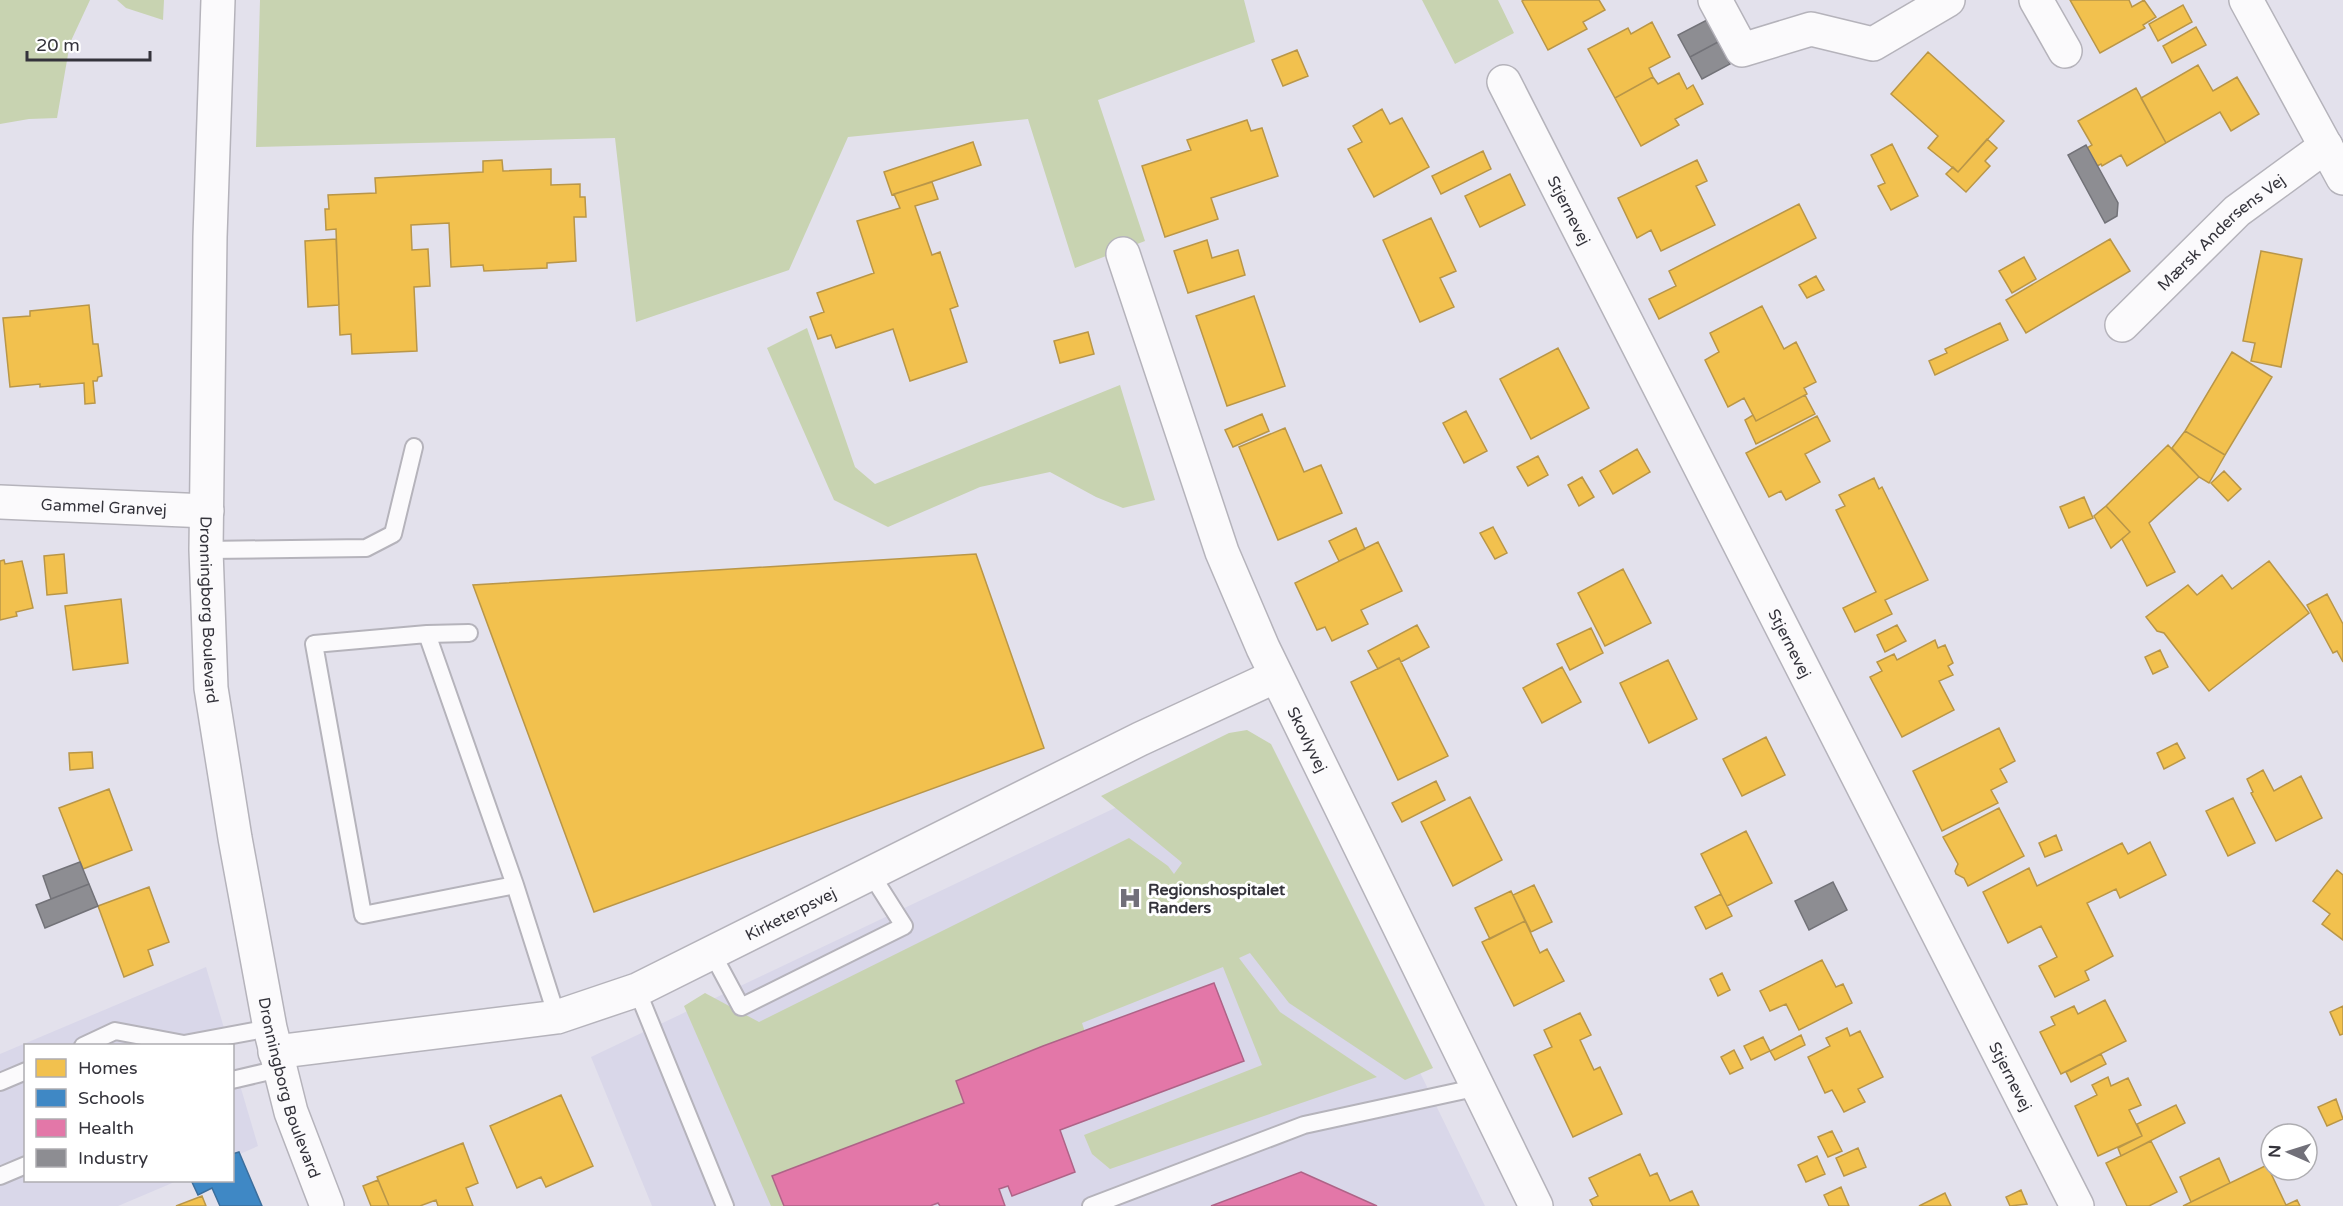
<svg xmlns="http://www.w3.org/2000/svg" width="2343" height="1206" font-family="'Varela Round',sans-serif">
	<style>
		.built { fill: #d9d7e9 }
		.green { fill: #c8d3b1 }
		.homes { fill: #f2c14e; stroke: #b99648; stroke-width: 1.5 }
		.schools { fill: #3f88c5; stroke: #3c6e9c; stroke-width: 1.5 }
		.health { fill: #e377a8; stroke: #ae6387; stroke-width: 1.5 }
		.industry { fill: #8d8d92; stroke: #727278; stroke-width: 1.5 }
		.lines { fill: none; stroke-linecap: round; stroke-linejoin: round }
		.lane-casing { stroke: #b5b3bb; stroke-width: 20 }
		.street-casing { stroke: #b5b3bb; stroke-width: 36 }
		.secondary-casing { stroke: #b5b3bb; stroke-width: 36 }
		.lane { stroke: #fbfafc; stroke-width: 16 }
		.street { stroke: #fbfafc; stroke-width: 33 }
		.secondary { stroke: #fbfafc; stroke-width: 33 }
		.labels { text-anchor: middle; stroke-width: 6; stroke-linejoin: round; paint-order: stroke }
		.street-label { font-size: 16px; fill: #34333b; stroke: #fff }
		.poi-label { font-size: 16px; font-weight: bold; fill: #34333b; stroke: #fff; text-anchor: start }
	</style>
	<rect width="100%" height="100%" fill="#e3e1ec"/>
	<path class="built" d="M1258,740L1485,1206H652L591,1057Z
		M206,967L229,1045L26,1046V1180L177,1181L118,1206H0V1054Z
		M232,1058L258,1146L233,1157H232Z"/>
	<path class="green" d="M0,0H90L70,43L57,118L29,119L0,124Z
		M117,0H164L163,20L126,8Z
		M260,0H1244L1255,42L1098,100L1145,241L1075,268L1028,119L848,137L789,270L636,322L615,138L256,147Z
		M1422,0H1498L1514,33L1455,64Z
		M807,328L855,467L875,484L1120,385L1155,500L1123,508L1096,497L1050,472L980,487L888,527L834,500L767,348Z
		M1247,730L1271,744L1433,1068L1405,1080L1289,1003L1250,953L1239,958L1280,1012L1377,1077L1110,1169L1092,1154L1084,1135L1262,1065L1223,967L1082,1023L1085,1032L956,1081L964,1103L773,1176L784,1206H771L684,1006L705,993L759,1022L1129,838L1168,866L1174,874L1182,863L1180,861L1101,796L1229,733Z"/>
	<path class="homes" d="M1524,0H1599L1605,10L1583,22L1587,29L1548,50L1522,1Z
		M2070,0H2129L2132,7L2144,0L2156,17L2143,25L2145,28L2100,53Z
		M2183,5L2192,22L2158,41L2149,24Z
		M1652,22L1670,57L1649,68L1653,77L1615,98L1588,49L1628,28L1631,34Z
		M2196,27L2206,45L2172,63L2163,46Z
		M1297,50L1308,76L1283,86L1272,60Z
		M1928,52L2004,121L1958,172L1928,148L1938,136L1891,94Z
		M2198,65L2213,91L2237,77L2259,114L2231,131L2220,112L2166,143L2141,98Z
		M1679,73L1687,89L1693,85L1703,104L1675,119L1679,125L1641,146L1615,98L1653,77L1658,84Z
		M2136,88L2166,143L2127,166L2121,155L2102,166L2101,164L2097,166L2087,148L2092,145L2078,121Z
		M1382,109L1390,124L1402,118L1429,167L1374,197L1348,149L1362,142L1353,126Z
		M1247,120L1251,131L1262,128L1278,176L1211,198L1218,219L1165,237L1142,166L1191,150L1187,140Z
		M1987,139L1997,148L1985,161L1990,166L1966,192L1946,174L1953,167L1958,172Z
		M973,142L981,165L892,195L884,172Z
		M1892,144L1918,196L1891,210L1878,186L1885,183L1871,155Z
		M1483,151L1491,169L1441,194L1432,176Z
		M502,160L503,171L551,169V185L580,184V197H585L586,217H574L576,261L547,263V268L484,271L483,265L451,267L449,223L411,225L412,250L428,249L430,286L414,287L417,351L352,354L351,334L340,335L336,229L326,230L325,209H329L328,195L376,193L375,178L483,172V161Z
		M1697,160L1707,181L1696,186L1715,225L1661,251L1651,230L1637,238L1618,198Z
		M1510,174L1525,205L1480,227L1465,196Z
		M932,182L938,199L915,206L932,255L940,252L958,306L950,309L967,362L910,381L893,329L836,348L831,335L818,339L810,317L824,312L817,293L874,273L857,221L900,208L894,194Z
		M1799,204L1816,238L1659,319L1649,299L1676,286L1669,271Z
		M1431,218L1456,271L1440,278L1454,307L1420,322L1383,240Z
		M336,239L339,305L308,307L305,241Z
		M2110,239L2130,271L2026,333L2006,300Z
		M1207,240L1212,258L1238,250L1245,275L1188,293L1174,251Z
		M2261,251L2302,259L2281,367L2251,361L2255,343L2243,341Z
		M2024,257L2036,279L2012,293L1999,271Z
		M1816,276L1824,290L1807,298L1799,285Z
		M1254,296L1285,386L1227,406L1196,316Z
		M89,305L93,344H98L102,376L98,377L97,381H93L95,403L85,404L84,383L40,387V384L10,387L3,318L30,316V311Z
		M1762,306L1784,349L1796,342L1816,382L1804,388L1807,394L1805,395L1756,421L1744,398L1728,407L1705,360L1719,352L1710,333Z
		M2000,323L2008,340L1935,375L1929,361L1947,353L1945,349Z
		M1088,332L1094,354L1060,363L1054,341Z
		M1558,348L1589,408L1531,439L1500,379Z
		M2232,352L2272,377L2225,455L2185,431Z
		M1805,395L1815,414L1756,444L1745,420L1753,415L1756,421Z
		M1466,411L1487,451L1464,463L1443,423Z
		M1262,414L1269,431L1233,447L1225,430Z
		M1817,416L1830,441L1805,454L1820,482L1786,500L1781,491L1769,497L1746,453Z
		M1285,428L1304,472L1321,465L1342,513L1278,540L1239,447Z
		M2185,431L2225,455L2209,483L2199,477L2172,448Z
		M2168,445L2199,477L2149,523L2175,572L2147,586L2122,539L2130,532L2106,506Z
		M1637,449L1650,472L1613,494L1600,471Z
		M1538,456L1548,475L1528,486L1517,467Z
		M2224,471L2241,489L2228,501L2211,483Z
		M1582,477L1594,497L1579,506L1568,485Z
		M1874,478L1879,489L1882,487L1928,580L1885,600L1892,614L1855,632L1843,608L1876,592L1836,510L1845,506L1839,495Z
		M2084,497L2093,518L2069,528L2060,507Z
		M2106,506L2130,532L2111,548L2094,516Z
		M1493,527L1507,553L1495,559L1480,533Z
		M1356,528L1365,549L1339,561L1329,541Z
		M1378,542L1402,591L1361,610L1368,624L1332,641L1325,627L1317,630L1295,583Z
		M64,554L67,593L47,595L44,556Z
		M976,554L1044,748L594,912L473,585Z
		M4,560L5,564L22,561L33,608L16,612L17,616L0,620V561Z
		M2269,561L2309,613L2209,691L2164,633L2157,631L2146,617L2188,585L2197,595L2222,575L2232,589Z
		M1623,569L1651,623L1605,646L1578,593Z
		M2327,594L2343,624V662L2337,651L2333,653L2307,605Z
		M121,599L128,663L73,670L65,606Z
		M1417,625L1429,647L1401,662L1399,658L1378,669L1368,651Z
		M1897,625L1906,641L1885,652L1877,635Z
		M1591,628L1603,653L1570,670L1557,644Z
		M1935,640L1938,648L1945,645L1953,663L1948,666L1953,675L1939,681L1954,710L1902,737L1870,677L1882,671L1877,662L1894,654L1897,660Z
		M2160,650L2168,667L2153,674L2145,657Z
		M1399,658L1448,756L1398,780L1351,682Z
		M1668,660L1697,719L1649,743L1620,683Z
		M1562,667L1581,702L1542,723L1523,688Z
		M1999,728L2015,761L2000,769L2007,782L1991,790L1998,803L1942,831L1913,771Z
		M1766,737L1785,775L1742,796L1723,759Z
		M2177,743L2185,758L2164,769L2157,753Z
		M92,752L93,768L70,770L69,753Z
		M2263,770L2274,791L2301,776L2322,818L2276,841L2251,793L2253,792L2247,779Z
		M1436,781L1445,800L1402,822L1392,803Z
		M109,789L132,850L83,869L59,808Z
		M1470,797L1502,860L1453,886L1421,822Z
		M2233,798L2255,843L2228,856L2206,811Z
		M1999,808L2024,856L1968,886L1964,878L1956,874L1955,871L1958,864L1943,837Z
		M1746,831L1772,883L1727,906L1701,854Z
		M2056,835L2062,850L2045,857L2039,843Z
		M2150,842L2166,875L2120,898L2116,889L2087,903L2113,956L2085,971L2089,980L2055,997L2039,966L2057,957L2041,926L2008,943L1983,892L2029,868L2037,886L2122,843L2128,854Z
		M2337,870L2343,875V940L2322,924L2330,914L2313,901Z
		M1534,885L1552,922L1531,932L1513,895Z
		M149,887L169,942L148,950L153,965L124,977L98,906Z
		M1511,891L1525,921L1490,939L1475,908Z
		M1721,894L1732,916L1706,929L1695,907Z
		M1525,921L1540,953L1547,949L1564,981L1514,1006L1482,942Z
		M1822,960L1836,987L1843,984L1852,1003L1799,1030L1786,1004L1770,1011L1760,991Z
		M1722,973L1730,990L1718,996L1710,979Z
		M2105,1000L2126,1041L2061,1074L2040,1032L2055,1025L2051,1017L2074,1006L2078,1014Z
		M2343,1006V1034L2340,1035L2330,1012Z
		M1580,1013L1591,1035L1580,1040L1594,1070L1600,1067L1622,1114L1573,1137L1534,1055L1552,1047L1544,1030Z
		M1847,1028L1850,1036L1860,1031L1883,1077L1858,1089L1865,1102L1844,1112L1832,1090L1825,1093L1808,1057L1830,1046L1826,1038Z
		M1801,1035L1805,1045L1775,1060L1770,1051Z
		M1763,1037L1770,1051L1751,1060L1744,1046Z
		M1734,1050L1743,1068L1730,1074L1721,1057Z
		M2101,1054L2106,1064L2071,1082L2066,1072Z
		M2108,1077L2111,1086L2128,1078L2141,1105L2129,1110L2142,1136L2098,1156L2075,1106L2097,1095L2092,1085Z
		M561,1095L593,1166L546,1187L541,1177L517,1188L490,1126Z
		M2336,1099L2343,1119L2327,1126L2318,1107Z
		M2176,1105L2185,1123L2121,1156L2118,1148L2142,1136L2137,1124Z
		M1832,1131L1842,1151L1828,1157L1818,1137Z
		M2151,1141L2177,1192L2149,1206H2127L2106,1163Z
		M463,1143L478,1183L466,1188L473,1206H438L436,1200L420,1206H389L377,1177Z
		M1858,1148L1866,1167L1844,1176L1836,1158Z
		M1640,1154L1650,1176L1657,1173L1670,1201L1692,1191L1699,1206H1593L1590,1200L1598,1196L1589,1178Z
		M1817,1156L1825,1174L1806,1182L1798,1165Z
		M2219,1158L2230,1183L2191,1202L2180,1177Z
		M2267,1165L2286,1205L2297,1200L2300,1206H2183Z
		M378,1180L389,1206H371L363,1186Z
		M1841,1187L1849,1206H1829L1824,1195Z
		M2021,1190L2027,1204L2010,1206L2006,1197Z
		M1945,1193L1951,1206H1919Z
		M202,1196L206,1206H176Z"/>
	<path class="schools" d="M239,1152L262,1206H220L212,1188L198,1195L191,1180H232V1154Z"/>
	<path class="health" d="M1214,983L1244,1061L1060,1130L1075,1172L1012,1196L1008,1186L999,1189L1005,1206H940L938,1203L930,1206H784L772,1176L964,1103L956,1081L1043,1046Z
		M1301,1172L1377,1206H1211Z"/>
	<path class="industry" d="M1707,20L1718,42L1690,57L1678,35Z
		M1718,42L1730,64L1702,79L1690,57Z
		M2086,145L2118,203L2117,216L2105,223L2068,155Z
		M80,862L89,884L51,899L43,876Z
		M1833,882L1847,910L1809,930L1795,901Z
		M89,884L98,906L45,928L36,905Z"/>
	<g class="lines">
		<g class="lane-casing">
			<path id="lane" d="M206,550L366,548L393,534L414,447
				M427,634L469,633
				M515,885L363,915L314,644L427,634L515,885L557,1017
				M712,953L741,1007L904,926L871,874
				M637,990L725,1206
				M83,1046L115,1031L184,1044L270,1028
				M232,1080L279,1069
				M0,1082L26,1071
				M0,1176L26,1165
				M1091,1206L1304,1125L1479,1087"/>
		</g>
		<g class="street-casing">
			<g id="street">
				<path d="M1715,0L1742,50L1811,29L1873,44L1948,0"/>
				<path d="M2036,0L2065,51"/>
				<path d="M2246,0L2343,178"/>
				<path id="s1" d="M1504,82L2077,1206"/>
				<path id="s2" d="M1123,254L1222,552L1263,648L1536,1206"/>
				<path id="s3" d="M2122,325L2237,211L2326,146"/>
				<path id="s4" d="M0,502L207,511"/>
				<path id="s5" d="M275,1052L557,1017L637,990L1140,739L1276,676"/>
			</g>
		</g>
		<g class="secondary-casing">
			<g id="secondary">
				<path id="s6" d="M218,0L210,237L206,550L211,688L235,838L270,1028L291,1112L327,1206"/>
			</g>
		</g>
		<use href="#lane" class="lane"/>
		<use href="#street" class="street"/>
		<use href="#secondary" class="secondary"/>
	</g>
	<defs>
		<g id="hospital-bare" transform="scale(1.8)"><path d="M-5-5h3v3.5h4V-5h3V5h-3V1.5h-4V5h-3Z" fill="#717079" stroke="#fff" stroke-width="2.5" paint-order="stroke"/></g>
	</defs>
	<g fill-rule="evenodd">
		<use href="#hospital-bare" x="1130" y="898"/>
	</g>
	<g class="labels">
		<g class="street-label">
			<text dy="6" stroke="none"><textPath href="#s1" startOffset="144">Stjernevej</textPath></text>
			<text dy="6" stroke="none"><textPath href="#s3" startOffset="136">Mærsk Andersens Vej</textPath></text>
			<text dy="6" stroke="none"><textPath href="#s4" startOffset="104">Gammel Granvej</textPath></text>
			<text dy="6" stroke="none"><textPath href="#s6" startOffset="610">Dronningborg Boulevard</textPath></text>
			<text dy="6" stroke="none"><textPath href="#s1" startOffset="630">Stjernevej</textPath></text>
			<text dy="6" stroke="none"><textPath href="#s2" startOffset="520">Skovlyvej</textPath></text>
			<text dy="6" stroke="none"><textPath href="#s5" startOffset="540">Kirketerpsvej</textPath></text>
			<text dy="6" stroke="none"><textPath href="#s1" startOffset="1116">Stjernevej</textPath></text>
			<text dy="6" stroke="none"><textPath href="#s6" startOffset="1096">Dronningborg Boulevard</textPath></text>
		</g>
		<g class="poi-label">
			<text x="1148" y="895">Regionshospitalet<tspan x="1148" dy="18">Randers</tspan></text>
		</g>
	</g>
	<rect x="24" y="1044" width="210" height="138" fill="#ffffff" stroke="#aeadb1" stroke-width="1.5"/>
	<rect x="36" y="1059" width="30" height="18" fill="#f2c14e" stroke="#aeadb1" stroke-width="1.5"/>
	<text x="78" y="1074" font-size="18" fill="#34333b">Homes</text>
	<rect x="36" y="1089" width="30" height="18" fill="#3f88c5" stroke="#aeadb1" stroke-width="1.5"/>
	<text x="78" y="1104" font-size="18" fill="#34333b">Schools</text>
	<rect x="36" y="1119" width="30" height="18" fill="#e377a8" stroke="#aeadb1" stroke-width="1.5"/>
	<text x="78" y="1134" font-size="18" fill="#34333b">Health</text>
	<rect x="36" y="1149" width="30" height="18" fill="#8d8d92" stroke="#aeadb1" stroke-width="1.5"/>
	<text x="78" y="1164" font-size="18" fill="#34333b">Industry</text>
	<g transform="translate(2289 1152) rotate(273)"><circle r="28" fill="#ffffff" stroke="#aeadb1" stroke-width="1.5"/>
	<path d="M0-4.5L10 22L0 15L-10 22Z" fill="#717079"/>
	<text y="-9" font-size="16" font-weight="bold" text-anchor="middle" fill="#34333b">N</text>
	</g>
	<path d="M27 51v9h123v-9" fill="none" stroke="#34333b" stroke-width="3"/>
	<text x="36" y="51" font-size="18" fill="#34333b" stroke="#ffffff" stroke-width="4.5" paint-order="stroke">20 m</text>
</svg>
